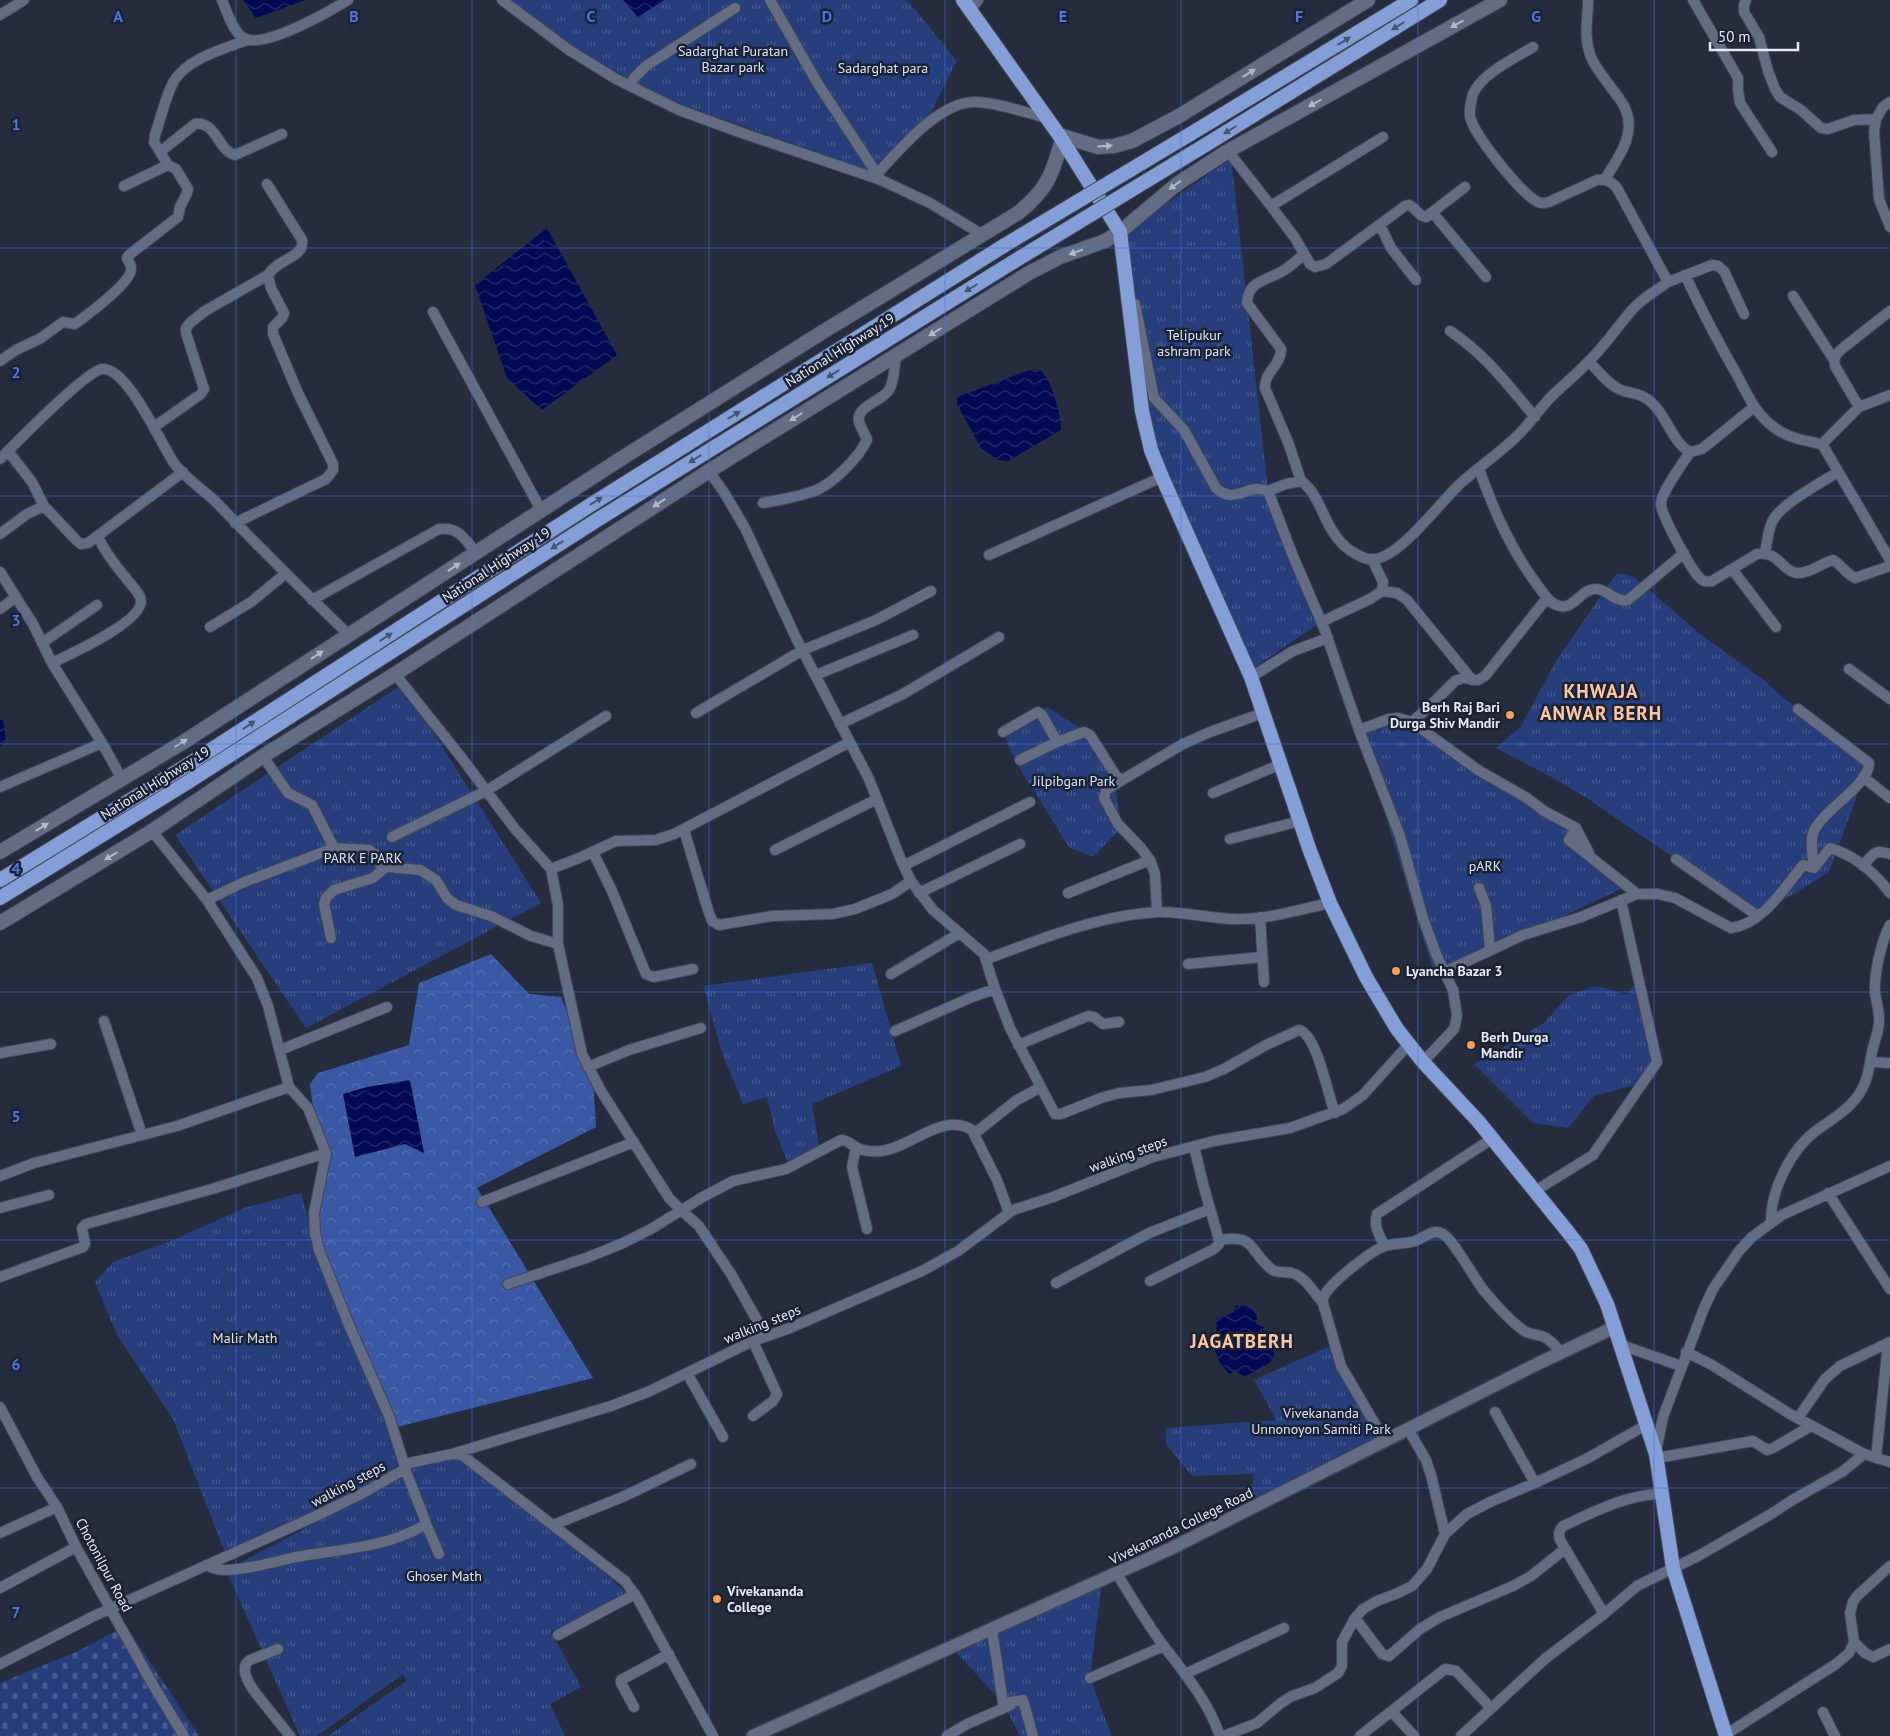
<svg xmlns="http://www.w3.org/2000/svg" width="1890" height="1736" font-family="'PT Sans',sans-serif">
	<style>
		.forest { fill: url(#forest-crowns) }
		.cemetery { fill: url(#cemetery-stones) }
		.park { fill: url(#park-tufts) }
		.water { fill: url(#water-waves) }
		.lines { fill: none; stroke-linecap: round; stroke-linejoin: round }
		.minor-casing { stroke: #414757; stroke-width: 12 }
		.tertiary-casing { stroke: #414757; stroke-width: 15 }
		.secondary-casing { stroke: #414757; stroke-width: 16 }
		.trunk-casing { stroke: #414757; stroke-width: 16 }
		.minor { stroke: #636c82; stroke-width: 10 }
		.tertiary { stroke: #636c82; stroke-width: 12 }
		.secondary { stroke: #636c82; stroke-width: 14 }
		.trunk { stroke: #849ed8; stroke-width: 14 }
		.trunk-bridge-casing { stroke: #414757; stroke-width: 16; stroke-linecap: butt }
		.trunk-bridge { stroke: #849ed8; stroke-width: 14 }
		.oneway { fill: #b1b8c8 }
		.oneway2 { fill: #445475 }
		.grid { fill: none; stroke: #4f75e0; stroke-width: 1; stroke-opacity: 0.55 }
		.poi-dot { fill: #fc9d54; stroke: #1a2233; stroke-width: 2 }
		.labels { text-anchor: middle; stroke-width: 5; stroke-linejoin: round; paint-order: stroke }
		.park-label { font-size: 14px; fill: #dae4f9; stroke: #1a2233 }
		.street-label { font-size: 14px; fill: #e5eaf7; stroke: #1a2233 }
		.poi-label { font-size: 14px; font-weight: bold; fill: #e5eaf7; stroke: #1a2233; text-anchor: start }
		.district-label { font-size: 19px; font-weight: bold; letter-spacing: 1px; fill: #fdc6a0; stroke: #1a2233 }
		.grid-label { font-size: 16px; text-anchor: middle; font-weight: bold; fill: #4f75e0; stroke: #1a2233; stroke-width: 5; stroke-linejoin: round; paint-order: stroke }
	</style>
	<defs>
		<pattern id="forest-crowns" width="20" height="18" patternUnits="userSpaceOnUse" patternTransform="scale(1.25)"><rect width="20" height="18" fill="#3b58a4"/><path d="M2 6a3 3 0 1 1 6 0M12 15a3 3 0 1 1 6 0" fill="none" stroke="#5770b1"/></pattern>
		<pattern id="cemetery-stones" width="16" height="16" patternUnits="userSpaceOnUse" patternTransform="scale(1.25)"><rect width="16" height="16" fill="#273e7c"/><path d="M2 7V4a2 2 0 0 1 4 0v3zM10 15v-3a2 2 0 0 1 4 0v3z" fill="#465a8f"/></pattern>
		<pattern id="park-tufts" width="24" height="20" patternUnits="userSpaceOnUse" patternTransform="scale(1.25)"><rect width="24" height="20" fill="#273e7c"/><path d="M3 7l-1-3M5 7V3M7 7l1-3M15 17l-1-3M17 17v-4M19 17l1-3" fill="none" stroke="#465a8f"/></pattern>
		<pattern id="water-waves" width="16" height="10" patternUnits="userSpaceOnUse" patternTransform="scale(1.25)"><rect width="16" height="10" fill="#030952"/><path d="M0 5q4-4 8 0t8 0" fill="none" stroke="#282d6c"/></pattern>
	</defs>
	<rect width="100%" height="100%" fill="#242c3e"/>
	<path class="forest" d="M491,954L529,994L561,997L593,1078L596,1127L477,1188L593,1378L373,1433L317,1229L318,1149L310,1084L318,1073L409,1045L419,983Z"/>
	<path class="cemetery" d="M126,1626L199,1736H0V1683L76,1652Z"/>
	<path class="park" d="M504,0H907L957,61L924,126L877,174L630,86Z
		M1231,158L1268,491L1321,622L1251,670L1153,446L1125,233Z
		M1616,574H1624L1634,577L1700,634L1765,681L1781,696L1869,763L1829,872L1758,916L1587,798L1555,779L1496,748L1521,726L1556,661Z
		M403,684L541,903L306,1028L175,835Z
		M1047,707L1090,735L1115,784L1122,827L1093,857L1069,847L1015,761L1003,732Z
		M1398,718L1557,818L1621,889L1444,972L1434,974L1359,730Z
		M872,963L901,1066L812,1104L819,1148L788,1163L775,1131L767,1097L743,1104L722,1053L703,986Z
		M1634,984L1648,1020L1652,1060L1635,1085L1594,1096L1568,1128L1533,1123L1474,1064L1544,1023L1568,996L1592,987H1602L1627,995Z
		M301,1193L308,1219L314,1220L322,1248L389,1414L399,1472L226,1555L173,1419L117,1335L95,1282L113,1262L171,1241L244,1208Z
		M1332,1345L1382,1440L1247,1511L1254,1474L1192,1476L1166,1444V1428L1276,1420L1254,1380Z
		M460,1457L541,1516L627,1593L551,1632L581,1687L550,1704L565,1736H328L406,1681L403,1674L317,1736H300L226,1570L404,1476L408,1465Z
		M1102,1581L1090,1678L1112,1736H1020L1003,1703L951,1647Z"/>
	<path class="water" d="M243,0H305L256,18Z
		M623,0H664L638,17Z
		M547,228L617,355L542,410L507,378L475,285Z
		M1032,369C1036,370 1040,369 1043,373C1052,382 1062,418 1061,430L1008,461L998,460L981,448L957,404V399L960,396Z
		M0,720H3L6,741L0,746Z
		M410,1080L424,1153L405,1144L355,1157L343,1094L367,1087Z
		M1235,1306C1245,1305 1251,1306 1257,1316L1256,1324L1264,1327L1263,1334C1269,1339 1270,1340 1272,1347C1273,1351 1274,1350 1274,1355C1272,1365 1253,1373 1244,1376L1235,1371L1229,1374L1220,1363L1209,1337L1215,1334L1217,1330L1216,1320C1221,1315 1228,1316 1234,1312Z"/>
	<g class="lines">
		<g class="minor-casing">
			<path id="minor" d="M222,0C227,12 232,29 242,37C260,52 330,11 348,0
				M502,0L569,50L616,79L679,110L745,134L881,180L930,203L983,235
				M770,0L818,84L881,180
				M1588,0C1588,20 1583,37 1591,57C1595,67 1603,77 1610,86C1615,93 1622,101 1625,108C1637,134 1618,158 1605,179
				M1693,0L1738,78V90L1740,103L1772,152
				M1746,0L1744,5V12L1759,37L1768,71L1775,89L1780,97L1801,110L1821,128L1828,129L1854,120L1876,119
				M971,10L978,0
				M0,15L24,0
				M1533,47C1515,58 1481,74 1473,94C1471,102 1468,112 1471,120C1478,139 1521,194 1538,202C1542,204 1545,203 1549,202L1597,180C1606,179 1611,181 1617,188L1668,282L1712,265L1718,266L1724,271L1744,314
				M630,86L634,78L646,66L735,8
				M1890,102L1883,107L1876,119L1874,132L1879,199L1890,227
				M1228,151L1271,206L1383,137
				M160,152L195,124C216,120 218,151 235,155L282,134
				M168,165L154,142L155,135C161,118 165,97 174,81C188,58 224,49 247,40
				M877,174C899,150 940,101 975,102C996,102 1026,113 1047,118
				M1271,206L1295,238L1310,264L1315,267L1326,264L1405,206L1409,205C1416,208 1418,216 1426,217L1465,187
				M1433,213L1486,277
				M1380,225L1391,248L1416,280
				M1685,275C1701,309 1718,342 1737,375C1747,394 1756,415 1775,428C1788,438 1806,441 1822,444L1890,560
				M1793,296L1834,360
				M1135,304L1154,398L1184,430L1216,488C1235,506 1248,482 1268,491L1286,484L1301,481C1323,496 1323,532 1351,551C1356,554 1362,558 1368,559C1396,565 1442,499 1462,482C1479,467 1498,454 1515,438C1529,425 1539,409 1552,396C1564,384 1577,374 1588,362C1605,346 1617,327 1632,310C1642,298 1656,291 1668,282
				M433,312L541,510
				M1450,331C1486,355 1507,384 1535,417
				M0,361L16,350L41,338L63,322L75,324C87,315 131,283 131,269C132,265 128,262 127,258L129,255L178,217L180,207L187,193L188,189L176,169L168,165L124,186
				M1589,362C1598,370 1606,382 1617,388C1629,395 1640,391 1652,403C1667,416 1672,442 1690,452L1702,449L1754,407
				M1859,407L1835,366C1833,357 1836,354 1843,348L1890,311
				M154,427L201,394L204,389L186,333V328L191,322L205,311L268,275
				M1822,444L1859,407L1890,395
				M8,451L32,482L44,506
				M1690,452C1683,463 1662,491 1661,503C1660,513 1692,572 1701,579C1704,582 1707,582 1712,581L1757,554C1779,550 1782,573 1799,573C1810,573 1822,563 1833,560C1842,565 1846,574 1855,578L1890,566
				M0,459C15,444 86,371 102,369C127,366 161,444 174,463C183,476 202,489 215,501C259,547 303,591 349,635
				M1479,469C1495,513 1510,548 1538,586C1544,593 1549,604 1560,606C1574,610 1582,587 1597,589C1608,590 1616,603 1628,600L1684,553
				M709,471L725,494L745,528L797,640L869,779L901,860L911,881L933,910L984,954L995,989L1010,1028L1055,1114H1061L1101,1098L1119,1093L1151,1090L1205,1077L1224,1069L1266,1045L1299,1030C1317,1034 1328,1096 1335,1113
				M1301,481L1288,442L1265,388C1264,372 1282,364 1281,349L1247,303C1248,281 1265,281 1281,272C1289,268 1296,261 1303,255
				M1268,491L1293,556L1324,628L1359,730L1400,836L1423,918L1436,954L1453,990L1457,1016L1454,1029L1423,1062
				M763,503C780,500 797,497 814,491C832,485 859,457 867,440C865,434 861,428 859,422C855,406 883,401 889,390C895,381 894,366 896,356
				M235,523L326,479L333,470V464L298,393L273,334V327L282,318L284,313L271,288L268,275C278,258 305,258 302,240L267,184
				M0,534L27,514L44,506L77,541L81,544L88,543L183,472
				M1765,553C1767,543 1768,531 1772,522C1780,504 1821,483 1838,472
				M989,555L1162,477
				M1732,569L1776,627
				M0,572L33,624L52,663L102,743L122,779
				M1382,591L1397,593L1407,600L1472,680
				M312,600L439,529C459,527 464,538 476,553
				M0,609L16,597
				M1321,622L1370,599L1382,591L1383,582L1372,559
				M210,627L251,602L285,574
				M42,643L97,605
				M52,663C68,655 150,619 140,597C137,590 130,584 126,578C115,565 105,552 98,537
				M1849,669L1890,699
				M395,674L461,757L515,829L551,869
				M816,675L913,635
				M1251,677L1293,651L1328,638
				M1798,709L1869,763C1869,786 1822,810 1813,833C1810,842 1813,858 1814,868
				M696,713L803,650L876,620L931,591
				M1412,722L1429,707L1455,681L1463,678L1478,680L1485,676L1547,598
				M840,724L903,694L999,637
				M1359,730L1389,719L1398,718L1412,722L1478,770L1527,798L1544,811L1576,828L1569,840L1637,894
				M1003,732L1038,712L1042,715L1057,742
				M263,756L288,793L312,805L334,848L369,850L376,855L380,864L386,867L420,870L436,880L447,898L456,905L491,916L531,936L558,944L582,1054L601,1091L669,1198L682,1211L699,1226L731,1274L766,1336
				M1020,760L1057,742L1084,732L1090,735L1116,776L1122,780L1183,744L1210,732L1263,713
				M1863,777L1890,798
				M1122,780L1106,790L1104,798L1118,824L1141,848L1150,860L1155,874L1157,912
				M0,787L102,743
				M1213,793L1281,764
				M1576,828L1589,853
				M684,830L708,910L712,921L719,925L772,916L833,914L855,909L892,894L911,881
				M152,831L207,900L257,978L268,1006L289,1087L308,1108L326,1153L314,1213L315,1232L319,1250L349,1325L389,1416L404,1464
				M392,837L486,791L606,716
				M1230,839L1300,821
				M775,850L877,799
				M593,852L612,891L646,974L654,977L693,969
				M1676,859L1758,916
				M905,865L1030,802
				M1863,866C1874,853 1874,849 1890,854
				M1479,888L1486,906L1490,949
				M919,893L1020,844
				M1068,893L1150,860
				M207,900L242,883L334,848
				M1260,917L1264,982
				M331,938L324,904L326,898L334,890L373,878L386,867
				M558,944V905L551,869L579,858L616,841L656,840L674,834L850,742
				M987,959C1040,939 1100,915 1158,912C1186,911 1213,920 1241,919C1270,919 1301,909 1330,903
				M1188,964L1262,957
				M1444,972L1523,935L1581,917L1637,894H1658L1675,898L1731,928C1763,924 1784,888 1803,865L1814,868L1830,848C1854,855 1875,873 1890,893
				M891,974L960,933
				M104,1021L142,1135
				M895,1031L972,997L995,989
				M1018,1045L1088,1016L1094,1017L1103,1024L1119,1022
				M280,1050L387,1007
				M0,1053L51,1044
				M1871,1062L1890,1063
				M588,1067L629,1050L701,1028
				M856,1147L852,1167L867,1229
				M0,1176L34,1163L177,1126L289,1087
				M1535,1191L1593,1155L1657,1062L1621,900
				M1828,1193L1890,1289
				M482,1202L634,1142
				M0,1208L49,1195
				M1009,1213L997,1180L974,1134L1017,1100L1041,1087
				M1771,1223C1770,1191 1791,1149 1817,1130C1834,1118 1852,1108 1862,1089C1869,1077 1869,1065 1872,1052C1874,1043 1878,1033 1879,1023C1880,1012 1876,1002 1875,992C1874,974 1881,942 1890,925
				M1219,1240C1255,1234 1248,1249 1270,1268C1276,1274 1285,1271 1292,1273C1306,1277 1314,1293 1323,1303
				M1384,1246C1380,1236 1373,1226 1377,1214L1493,1138
				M0,1277L83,1247L85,1244L82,1228L86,1224L212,1189L326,1153
				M1150,1281L1214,1249L1219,1244V1240L1203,1184L1194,1146
				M1056,1283L1149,1233L1210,1209
				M508,1284L586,1258L621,1244L651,1229L701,1198L733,1181L786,1169L841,1140C847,1140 849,1143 854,1146C861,1151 873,1152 881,1151C911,1148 945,1109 975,1132
				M753,1341L777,1394L773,1401L753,1416
				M1621,1345L1681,1366
				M1686,1352L1712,1365L1790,1414L1864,1454L1890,1462
				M687,1373L723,1437
				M0,1407L37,1477L57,1507L76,1547L153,1685L184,1736
				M1495,1412L1535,1483
				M1798,1418L1825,1379L1840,1366L1890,1342
				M1408,1429L1426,1460L1431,1475L1445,1534
				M1385,1441L1341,1366L1323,1303C1323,1301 1323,1298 1324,1296C1330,1283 1372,1250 1385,1246C1395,1243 1406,1244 1415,1241C1424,1238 1433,1228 1443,1234C1453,1239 1475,1280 1485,1292C1496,1305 1509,1320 1523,1330C1530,1335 1537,1334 1544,1337C1551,1340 1556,1347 1561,1352
				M1656,1452L1663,1417L1704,1308L1713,1289L1739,1251L1752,1237L1782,1215L1890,1166
				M453,1454L462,1455L625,1581L638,1599L713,1736
				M1657,1458L1753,1441L1767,1450L1773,1448L1811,1426
				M1876,1458L1888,1343
				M426,1524L439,1554
				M553,1525L625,1496L691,1464
				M0,1533L57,1507
				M206,1565C212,1568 218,1570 225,1570C247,1570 274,1562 296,1557C339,1549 388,1548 426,1524L425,1520L405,1469
				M1117,1574C1132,1598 1146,1622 1163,1645C1185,1674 1208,1701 1220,1736
				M0,1588L76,1547
				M1604,1614L1560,1540C1558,1534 1559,1531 1563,1526C1594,1512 1627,1494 1662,1494
				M1355,1618L1382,1654L1389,1656L1420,1629L1440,1617L1513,1586L1531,1576L1565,1549
				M992,1630L1003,1703L1023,1700L1033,1736
				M558,1635L635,1594
				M1854,1642L1865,1653L1873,1657L1890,1649
				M278,1649L250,1660C239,1667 248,1682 254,1691L290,1736
				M0,1664L94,1616L316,1516L365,1492L405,1469L404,1464L452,1454L611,1406L650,1391L753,1341L790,1328L922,1271L958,1251L1013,1210L1053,1197L1153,1157L1214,1141L1290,1128L1343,1109L1363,1095L1409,1044
				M1185,1674L1284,1628
				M1090,1678L1164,1646
				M634,1707L621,1683V1680L669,1654
				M1392,1712L1414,1736
				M1823,1712L1835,1736
				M1725,1735L1836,1664L1849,1653L1854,1642L1850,1613L1853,1602L1857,1596L1890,1566
				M947,1736L967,1724L1011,1705
				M1224,1736L1257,1723L1281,1703L1292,1696L1315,1688L1338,1673L1342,1666V1642L1355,1618L1363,1609L1377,1601L1398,1593L1412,1586L1427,1569L1445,1534L1467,1514L1490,1502L1535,1483L1588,1458L1646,1425
				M1360,1736L1445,1669L1456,1671L1491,1708
				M1461,1736L1546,1658L1604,1614L1637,1586L1700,1555L1771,1514L1794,1499L1842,1472L1864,1454"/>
		</g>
		<g class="tertiary-casing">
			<path id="tertiary" d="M753,1736L1170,1549L1537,1364L1615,1327"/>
		</g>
		<g class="secondary-casing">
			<path id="secondary" d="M1059,135L1098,147L1114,146L1132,141L1179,116L1368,0
				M0,852L182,743L619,460L821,333L1018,213C1047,190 1052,175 1062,140
				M0,923L152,831L263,756L395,674L709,471L1029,273L1060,257L1105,241L1120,232L1177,184L1228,151L1500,0"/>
		</g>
		<g class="trunk-casing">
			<path id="trunk" d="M963,0L1059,135L1120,232L1142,411L1151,450L1162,477L1251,677L1310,851L1330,903L1366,977L1397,1029L1423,1062L1478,1121L1568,1232L1581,1249L1607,1304L1656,1454L1673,1568L1726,1736
				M1197,130L1411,0
				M1207,144L1440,0
				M0,880L189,764L592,504L1005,245
				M0,898L188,782L597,520L1013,262"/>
		</g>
		<use href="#minor" class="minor"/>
		<use href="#tertiary" class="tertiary"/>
		<use href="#secondary" class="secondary"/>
		<use href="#trunk" class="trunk"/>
		<g class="trunk-bridge-casing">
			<path id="trunk-bridge" d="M1005,245L1197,130
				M1013,262L1207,144"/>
		</g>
		<use href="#trunk-bridge" class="trunk-bridge"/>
	</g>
	<defs><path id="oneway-solid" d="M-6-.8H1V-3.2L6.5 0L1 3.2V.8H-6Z" transform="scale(1.25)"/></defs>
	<g class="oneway">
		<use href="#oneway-solid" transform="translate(1457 24) rotate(151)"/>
		<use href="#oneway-solid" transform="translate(1249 73) rotate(-31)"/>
		<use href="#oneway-solid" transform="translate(1315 103) rotate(151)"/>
		<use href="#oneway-solid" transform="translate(1105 146) rotate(-3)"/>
		<use href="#oneway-solid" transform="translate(1175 185) rotate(144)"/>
		<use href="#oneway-solid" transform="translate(1076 252) rotate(161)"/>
		<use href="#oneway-solid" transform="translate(935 332) rotate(148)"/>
		<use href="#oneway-solid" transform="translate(796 417) rotate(148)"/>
		<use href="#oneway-solid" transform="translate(659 503) rotate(147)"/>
		<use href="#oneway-solid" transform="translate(454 567) rotate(-33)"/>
		<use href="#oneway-solid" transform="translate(317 655) rotate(-33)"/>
		<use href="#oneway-solid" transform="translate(181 743) rotate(-32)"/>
		<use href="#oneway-solid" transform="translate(42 827) rotate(-31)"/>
		<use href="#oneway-solid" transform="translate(111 856) rotate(149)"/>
	</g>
	<g class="oneway2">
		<use href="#oneway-solid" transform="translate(1398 26) rotate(148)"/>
		<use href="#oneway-solid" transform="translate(1344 41) rotate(-31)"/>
		<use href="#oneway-solid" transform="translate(1230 130) rotate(148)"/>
		<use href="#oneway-solid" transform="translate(971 288) rotate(148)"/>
		<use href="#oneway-solid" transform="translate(833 374) rotate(148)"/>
		<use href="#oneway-solid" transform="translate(734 415) rotate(-32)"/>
		<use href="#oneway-solid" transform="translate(695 459) rotate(148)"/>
		<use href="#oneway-solid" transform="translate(596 501) rotate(-32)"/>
		<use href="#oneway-solid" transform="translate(557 545) rotate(147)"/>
		<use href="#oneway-solid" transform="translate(386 637) rotate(-33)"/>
		<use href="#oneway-solid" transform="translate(249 725) rotate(-33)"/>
	</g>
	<path class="grid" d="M236,0V1736M472,0V1736M709,0V1736M945,0V1736M1181,0V1736M1418,0V1736M1654,0V1736M0,248H1890M0,496H1890M0,744H1890M0,992H1890M0,1240H1890M0,1488H1890"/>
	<g class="poi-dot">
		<circle cx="1510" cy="715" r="5"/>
		<circle cx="1396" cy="971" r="5"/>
		<circle cx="1471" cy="1045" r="5"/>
		<circle cx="717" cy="1599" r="5"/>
	</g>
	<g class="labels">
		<g class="park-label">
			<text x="733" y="56">Sadarghat Puratan<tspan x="733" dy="16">Bazar park</tspan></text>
			<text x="883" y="73">Sadarghat para</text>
			<text x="1194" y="340">Telipukur<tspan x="1194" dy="16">ashram park</tspan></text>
			<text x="1074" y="786">Jilpibgan Park</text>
			<text x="363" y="863">PARK E PARK</text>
			<text x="1485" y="871">pARK</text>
			<text x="245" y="1343">Malir Math</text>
			<text x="1321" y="1418">Vivekananda<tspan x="1321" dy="16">Unnonoyon Samiti Park</tspan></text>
			<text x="444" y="1581">Ghoser Math</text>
		</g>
		<g class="street-label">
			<text transform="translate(840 350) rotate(-32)" y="5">National Highway 19</text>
			<text transform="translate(496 565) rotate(-33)" y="5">National Highway 19</text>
			<text transform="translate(155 783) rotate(-32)" y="5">National Highway 19</text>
			<text transform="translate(1128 1154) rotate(-20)" y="5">walking steps</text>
			<text transform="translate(762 1324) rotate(-22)" y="5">walking steps</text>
			<text transform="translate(348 1484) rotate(-28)" y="5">walking steps</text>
			<text transform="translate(1181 1526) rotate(-26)" y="5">Vivekananda College Road</text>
			<text transform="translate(104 1565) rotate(62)" y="5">Chotonilpur Road</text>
		</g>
		<g class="poi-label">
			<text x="1500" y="712" text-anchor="end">Berh Raj Bari<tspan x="1500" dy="16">Durga Shiv Mandir</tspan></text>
			<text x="1406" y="976">Lyancha Bazar 3</text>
			<text x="1481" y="1042">Berh Durga<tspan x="1481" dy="16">Mandir</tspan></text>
			<text x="727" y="1596">Vivekananda<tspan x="727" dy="16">College</tspan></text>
		</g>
		<g class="district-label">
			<text x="1601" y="698">KHWAJA<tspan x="1601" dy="22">ANWAR BERH</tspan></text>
			<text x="1242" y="1348">JAGATBERH</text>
		</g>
	</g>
	<g class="grid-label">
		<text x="118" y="22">A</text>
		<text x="354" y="22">B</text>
		<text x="591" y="22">C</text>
		<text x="827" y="22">D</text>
		<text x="1063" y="22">E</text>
		<text x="1299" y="22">F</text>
		<text x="1536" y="22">G</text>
		<text x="16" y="130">1</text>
		<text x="16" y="378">2</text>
		<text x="16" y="626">3</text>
		<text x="16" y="874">4</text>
		<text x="16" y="1122">5</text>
		<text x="16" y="1370">6</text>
		<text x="16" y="1618">7</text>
	</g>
	<path d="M1710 42v8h88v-8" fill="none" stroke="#e5eaf7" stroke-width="2.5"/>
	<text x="1718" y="42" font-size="15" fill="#e5eaf7" stroke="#1a2233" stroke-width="4" paint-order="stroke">50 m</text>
</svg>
